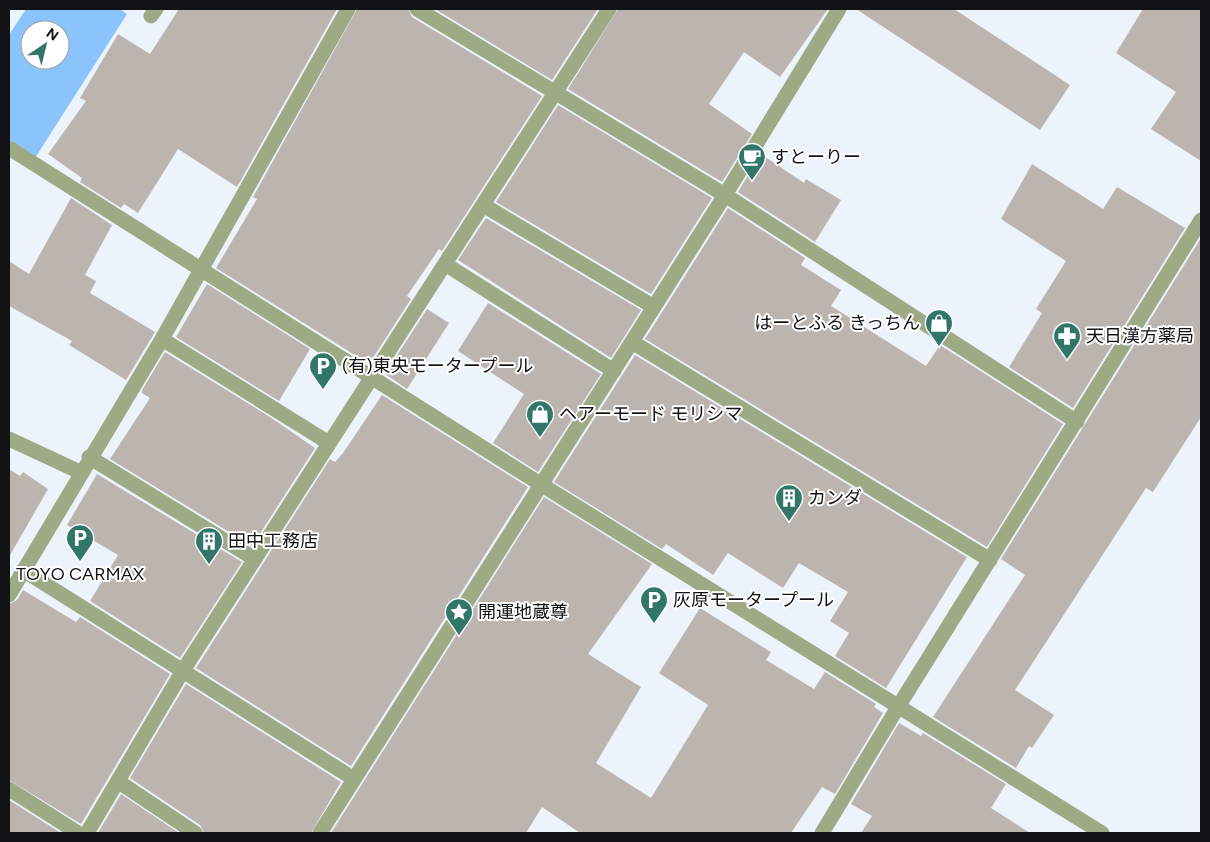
<svg xmlns="http://www.w3.org/2000/svg" width="1210" height="842" font-family="Figtree,'Noto Sans JP',sans-serif">
	<style>
		.green { fill: #8bc3fc; fill-rule: evenodd }
		.building { fill: #bcb5af }
		.lines { fill: none; stroke-linecap: round; stroke-linejoin: round }
		.minor { stroke: #9eaa85; stroke-width: 15 }
		.labels { text-anchor: middle; stroke-width: 4; stroke-linejoin: round; paint-order: stroke }
		.poi-label { font-size: 18px; fill: #101214; stroke: #fff; text-anchor: start }
	</style>
	<rect width="100%" height="100%" fill="#ecf3fa"/>
	<path class="green" d="M26,9H120L127,14L35,158L9,139V35ZM30,30H60V60H30Z"/>
	<path class="building" d="M179,9H337L237,187L178,149L138,213L124,204L121,208L80,182L82,178L48,154L86,101L80,98L118,34L150,54Z
		M357,9H408L412,17L542,96L442,251L439,249L407,296L411,299L369,364L216,268L257,199L253,197Z
		M435,9H598L552,80Z
		M618,9H828L780,77L744,52L709,104L752,134L722,182L568,89Z
		M856,9H954L1070,85L1040,130Z
		M1143,9H1201V161L1151,129L1176,92L1116,53Z
		M558,105L712,198L651,294L496,202Z
		M761,154L804,183L806,179L841,200L815,242L738,192Z
		M1032,164L1103,209L1117,187L1185,228L1073,408L1009,367L1042,313L1036,309L1066,261L1001,219Z
		M71,198L112,225L85,275L96,281L90,293L155,332L126,380L69,345L72,341L9,306V261L29,274Z
		M728,208L805,258L801,265L841,290L831,306L926,366L940,345L1063,424L987,547L645,339Z
		M486,218L641,310L611,358L458,260Z
		M1201,238V417L1153,492L1146,488L1015,690L1054,715L1032,748L1029,746L1016,768L933,717L1025,575L1001,559Z
		M207,284L310,349L279,401L176,337Z
		M488,303L601,374L538,472L493,443L524,394L458,351Z
		M427,309L449,323L407,389L385,374Z
		M165,352L270,417L315,448L252,546L110,459L150,398L142,393V390Z
		M635,355L967,557L886,688L835,656L849,633L830,621L848,592L799,563L783,588L728,553L713,575L666,544L662,549L554,482Z
		M382,395L528,487L351,766L196,668L330,459L335,462L343,453Z
		M9,469L20,476L23,472L48,489L9,557Z
		M97,474L242,562L180,658L90,601L118,555L67,525Z
		M544,497L652,564L588,654L641,687L596,763L651,798L708,705L659,673L700,608L771,652L766,660L814,689L825,672L876,704L874,707L883,713L835,794L822,787L791,833H580L542,807L526,833H331Z
		M23,590L76,622L80,617L170,674L81,824L9,780V604L17,600Z
		M186,684L341,782L311,833H204L200,825L130,778Z
		M899,723L921,736L923,733L1006,784L991,808L1030,833H861L872,816L851,804Z
		M121,794L179,833H98Z
		M9,800L61,833H9Z"/>
	<g class="lines">
		<path class="minor" d="M417,9L725,195L1077,422
			M151,16L156,9
			M9,148L542,485L1102,833
			M483,205L654,307
			M445,264L614,371
			M162,339L329,443
			M632,342L990,560
			M9,439L80,472
			M89,457L255,559
			M23,570L354,779
			M9,595L162,339L348,9
			M119,782L195,833
			M9,789L78,833
			M87,833L182,672L609,9
			M320,833L725,195L839,9
			M822,833L898,707L1201,220"/>
	</g>
	<defs>
		<g id="cafe-pin" transform="scale(1.4375)"><path d="M0 17L-7.5 6A9.5 9.5 0 1 1 7.5 6Z" fill="#317669" stroke="#fff"/><path d="M-5.5-4.5H6V0H3Q3 3.5 0 3.5H-2.5Q-5.5 3.5-5.5 0ZM3-3.2v2h1.7v-2ZM-6 4.5H4V6H-6Z" fill="#fff"/></g>
		<g id="shop-pin" transform="scale(1.4375)"><path d="M0 17L-7.5 6A9.5 9.5 0 1 1 7.5 6Z" fill="#317669" stroke="#fff"/><path d="M-5-2.5h2.3a2.7 3.5 0 0 1 5.4 0H5L5.5 6h-11ZM-1.5-2.5h3a1.5 2.3 0 0 0-3 0Z" fill="#fff"/></g>
		<g id="pharmacy-pin" transform="scale(1.4375)"><path d="M0 17L-7.5 6A9.5 9.5 0 1 1 7.5 6Z" fill="#317669" stroke="#fff"/><path d="M-2-6h4v4h4v4h-4v4h-4v-4h-4v-4h4Z" fill="#fff"/></g>
		<g id="parking-pin" transform="scale(1.4375)"><path d="M0 17L-7.5 6A9.5 9.5 0 1 1 7.5 6Z" fill="#317669" stroke="#fff"/><path d="M-3.5-5.5H1a3.5 3.5 0 0 1 0 7H-1V5.5H-3.5ZM-1-3.4V-.6H.8a1.4 1.4 0 0 0 0-2.8Z" fill="#fff"/></g>
		<g id="building-pin" transform="scale(1.4375)"><path d="M0 17L-7.5 6A9.5 9.5 0 1 1 7.5 6Z" fill="#317669" stroke="#fff"/><path d="M-4-6H4V6H1V3H-1V6H-4ZM-2.5-4.3h1.7v1.8h-1.7ZM.8-4.3h1.7v1.8H.8ZM-2.5-1h1.7V.8h-1.7ZM.8-1h1.7V.8H.8Z" fill="#fff"/></g>
		<g id="sight-pin" transform="scale(1.4375)"><path d="M0 17L-7.5 6A9.5 9.5 0 1 1 7.5 6Z" fill="#317669" stroke="#fff"/><path d="M0-6L1.8-2.2L6-1.7L2.9 1.2L3.7 5.4L0 3.3L-3.7 5.4L-2.9 1.2L-6-1.7L-1.8-2.2Z" fill="#fff"/></g>
	</defs>
	<g fill-rule="evenodd">
		<use href="#cafe-pin" x="752" y="157"/>
		<use href="#shop-pin" x="939" y="323"/>
		<use href="#pharmacy-pin" x="1067" y="336"/>
		<use href="#parking-pin" x="323" y="366"/>
		<use href="#shop-pin" x="540" y="414"/>
		<use href="#building-pin" x="789" y="498"/>
		<use href="#parking-pin" x="80" y="538"/>
		<use href="#building-pin" x="209" y="541"/>
		<use href="#parking-pin" x="654" y="600"/>
		<use href="#sight-pin" x="459" y="612"/>
	</g>
	<g class="labels">
		<g class="poi-label">
			<text x="771" y="163">すとーりー</text>
			<text x="920" y="329" text-anchor="end">はーとふる きっちん</text>
			<text x="1086" y="342">天日漢方薬局</text>
			<text x="342" y="372">(有)東央モータープール</text>
			<text x="559" y="420">ヘアーモード モリシマ</text>
			<text x="808" y="504">カンダ</text>
			<text x="228" y="547">田中工務店</text>
			<text x="80" y="580" text-anchor="middle">TOYO CARMAX</text>
			<text x="673" y="606">灰原モータープール</text>
			<text x="478" y="618">開運地蔵尊</text>
		</g>
	</g>
	<rect width="1210" height="842" fill="none" stroke="#101214" stroke-width="20"/>
	<g transform="translate(45 45) rotate(35)"><circle r="24" fill="#ffffff" stroke="#9fa0a1"/>
	<path d="M0-4L9 19L0 12L-9 19Z" fill="#317669"/>
	<text y="-8" font-size="14" font-weight="bold" text-anchor="middle" fill="#101214">N</text>
	</g>
</svg>
